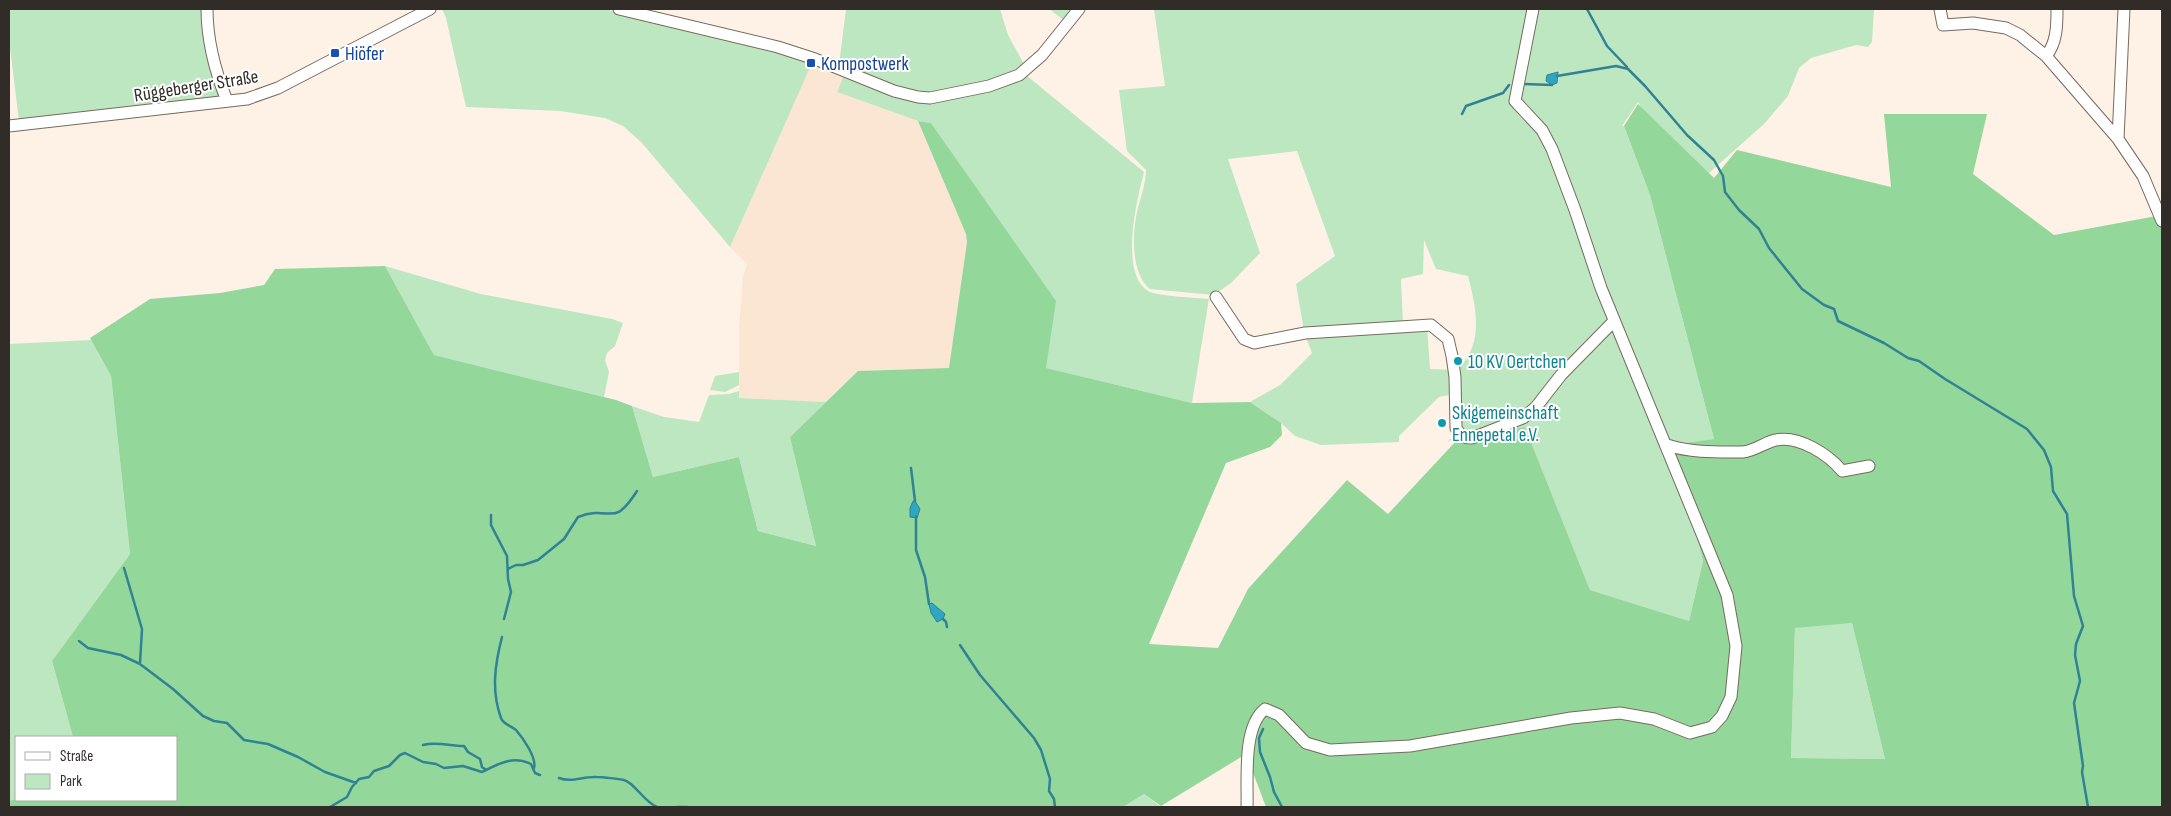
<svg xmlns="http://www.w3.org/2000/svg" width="2171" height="816" font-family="'Sofia Sans Condensed',sans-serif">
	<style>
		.built { fill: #fae6d2 }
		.green { fill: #bde7c0 }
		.forest { fill: #94d79a; fill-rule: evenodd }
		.water { fill: #2fa7c2; stroke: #308294 }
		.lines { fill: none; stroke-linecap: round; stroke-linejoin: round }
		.stream { stroke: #308294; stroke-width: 2.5 }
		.minor-casing { stroke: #766a5e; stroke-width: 13 }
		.minor { stroke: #fff; stroke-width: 11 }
		.transit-dot { fill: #1a4fb4; stroke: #fff; stroke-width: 2 }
		.culture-dot { fill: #0f9aa8; stroke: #fff; stroke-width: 2 }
		.labels { text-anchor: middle; stroke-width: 4; stroke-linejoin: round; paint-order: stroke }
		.transit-label { font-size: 19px; fill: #164399; stroke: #fff; text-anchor: start }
		.street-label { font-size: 19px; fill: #312c27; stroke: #fff }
		.culture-label { font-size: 19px; fill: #0d838f; stroke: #fff; text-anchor: start }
	</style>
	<rect width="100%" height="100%" fill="#fef2e7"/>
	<path class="built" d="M812,62L844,75L837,92L918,121L966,234L967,242L949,368L858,371L826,402L739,398V327L743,276L747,264L730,247Z"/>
	<path class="green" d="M9,9H210L212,35L229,97L19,121L9,40Z
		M442,9H605L761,48L812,63L730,247L642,143L623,126L605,118L560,111L466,107L446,18Z
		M846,9H1000L1008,35L1024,64C997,83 949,98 915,93C889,89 863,75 839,65Z
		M1049,9H1075L1065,21Z
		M1154,9H1874L1872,42L1868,47L1856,45L1811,58L1799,68L1788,96L1764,124L1690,190L1638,102L1622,126H1624L1650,195L1714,439L1673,446L1703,561L1689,621L1590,590L1525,427L1447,441L1455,436L1459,393L1439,397L1399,436V442L1321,445L1295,436L1281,423L1250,402L1280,385L1312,353L1305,335L1427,326L1430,369L1457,370C1485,344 1476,308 1468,276L1436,269L1424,240L1423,274L1401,279L1403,325L1304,331L1296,284L1335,256L1297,151L1228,159L1260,253L1231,283L1214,295L1150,289C1131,274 1132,234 1137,212C1140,199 1146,184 1146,170L1127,151L1119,90L1165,86Z
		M844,75L910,100L1026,75L1144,172C1137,199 1119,273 1148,291C1156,296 1197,298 1209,299L1192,403L1045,368L1055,301L931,123L918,121L837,92Z
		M385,266L481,294L612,319L623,323L615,346L607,353L605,360L609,372L604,397L434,355Z
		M91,340L111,376L130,554L52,661L73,737H16V799L9,801V344Z
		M739,372V385L725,392L710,390L715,376Z
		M739,391V398L826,402L790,437L816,546L758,531L739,457L653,477L632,406L664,417L699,422L709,395L729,394Z
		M1852,623L1885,759L1791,758L1795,627Z
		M1144,794L1161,807H1123Z"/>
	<path class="forest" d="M1638,104L1714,178L1737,150L1891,187L1884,114H1987L1973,174L2054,235L2162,215V807H1266L1246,754L1161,806L1144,794L1123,807H9V801L16,799L176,800V737H73L52,661L130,554L111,376L90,338L150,299L220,293L264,285L275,269L385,266L434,355L616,400L632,406L653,477L739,457L758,531L816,546L790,437L858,371L949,368L967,242L966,234L918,121L931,123L1056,301L1046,368L1192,403L1250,402L1281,423L1282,435L1270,447L1226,463L1149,644L1218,648L1248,589L1347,480L1388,514L1457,440L1525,427L1590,590L1689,621L1703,561L1673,445L1714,439L1650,195L1624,126ZM1852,623L1885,759L1791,758L1795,628Z"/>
	<path class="water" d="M1558,72L1557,83L1552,85L1546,81L1547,75Z
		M913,501H915L920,509L917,518L910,517V508Z
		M932,603L945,614L943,619L937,622L931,613L929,604Z"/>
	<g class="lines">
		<path class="stream" d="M1587,9L1607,46L1627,67
			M1557,76L1616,66L1628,69L1645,86L1687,135L1714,160L1723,176L1725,192L1739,210L1759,229L1769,248L1802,289L1824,305L1834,309L1838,321L1884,343L1908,358L1919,361L1945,379L2027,429L2044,450L2051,467L2053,491L2067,514L2074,596L2083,626L2076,644L2075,655L2080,681L2074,703L2083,766L2082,772L2088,807
			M1524,84L1552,85
			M1462,114L1466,106L1503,93L1509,85
			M911,468L915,501
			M491,515V525L507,556L508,579L511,592L504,619
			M916,517V550L925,577L929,604
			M124,568L142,629L140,663
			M508,569L516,565H523L538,560L564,539L578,517C612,504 612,530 637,491
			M943,619L946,622L947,627
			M502,637C495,664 491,691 501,718C503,724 511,726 516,730C523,738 537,758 534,768
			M79,641L88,648L121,655L140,664L173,689L203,716L214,721L227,723L244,740L268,744L298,757L325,772L356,783
			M960,645L980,675L1034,738L1041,750L1050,779L1049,791L1054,799L1055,807
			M1263,729L1259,738L1260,752L1270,777L1274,792L1282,807
			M423,745C437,741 449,746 464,746L468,752L480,759L482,767L486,770
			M559,778C572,783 583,776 597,777C603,777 619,779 624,780C635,783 643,801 657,807
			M330,807L347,797L352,787L359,779L369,777L374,771L389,766L400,755L405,753L423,762L436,764L444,768L463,766L482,772C498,764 513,755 531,764L535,773L540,775
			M677,807H687"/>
		<g class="minor-casing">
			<path id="minor" d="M207,9C207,41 215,71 227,101
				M619,9L778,47L815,59L894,91L918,97L930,98L989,86L1019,75L1042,55L1079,9
				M1940,9L1943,25L1973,23L2006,28L2020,35L2046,56L2118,139L2143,176L2162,221
				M2046,56C2057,43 2057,25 2057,9
				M9,126L247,99L278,88L430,9
				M2118,139L2124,9
				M1216,297L1244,339L1254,343L1305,333L1431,325L1448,339L1452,356L1455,377L1456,428C1460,435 1463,438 1472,438L1523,418L1536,407L1561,375L1614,321
				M1667,445C1692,453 1717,452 1743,452C1755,451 1765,442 1776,440C1799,435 1829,455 1842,471L1869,466
				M1247,807C1248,781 1242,727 1265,709L1279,715L1306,743L1330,750L1410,746L1571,718L1620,713L1654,719L1690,733L1712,727L1722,716L1731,697L1736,646L1727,595L1601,288L1575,210L1552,149L1542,130L1515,101L1533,9"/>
		</g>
		<use href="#minor" class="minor"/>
	</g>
	<g class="transit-dot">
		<rect x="330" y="48" width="10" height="10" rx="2.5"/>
		<rect x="806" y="58" width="10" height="10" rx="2.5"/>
	</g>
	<g class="culture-dot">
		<circle cx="1458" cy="361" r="5"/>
		<circle cx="1442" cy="423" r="5"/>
	</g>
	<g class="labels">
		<g class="transit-label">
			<text x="345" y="60">Hiöfer</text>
			<text x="821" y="70">Kompostwerk</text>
		</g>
		<g class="street-label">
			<text transform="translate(196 85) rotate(-9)" y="7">Rüggeberger Straße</text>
		</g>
		<g class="culture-label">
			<text x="1468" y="368">10 KV Oertchen</text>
			<text x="1452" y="419">Skigemeinschaft<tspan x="1452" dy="22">Ennepetal e.V.</tspan></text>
		</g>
	</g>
	<rect width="2171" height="816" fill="none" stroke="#312c27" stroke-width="20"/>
	<rect x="15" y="736" width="162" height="65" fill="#ffffff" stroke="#adaba9"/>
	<rect x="25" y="752" width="25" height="8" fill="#ffffff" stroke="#adaba9"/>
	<text x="60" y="761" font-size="15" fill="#312c27">Straße</text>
	<rect x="25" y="774" width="25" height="15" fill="#bde7c0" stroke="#adaba9"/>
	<text x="60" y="786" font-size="15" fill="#312c27">Park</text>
</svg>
